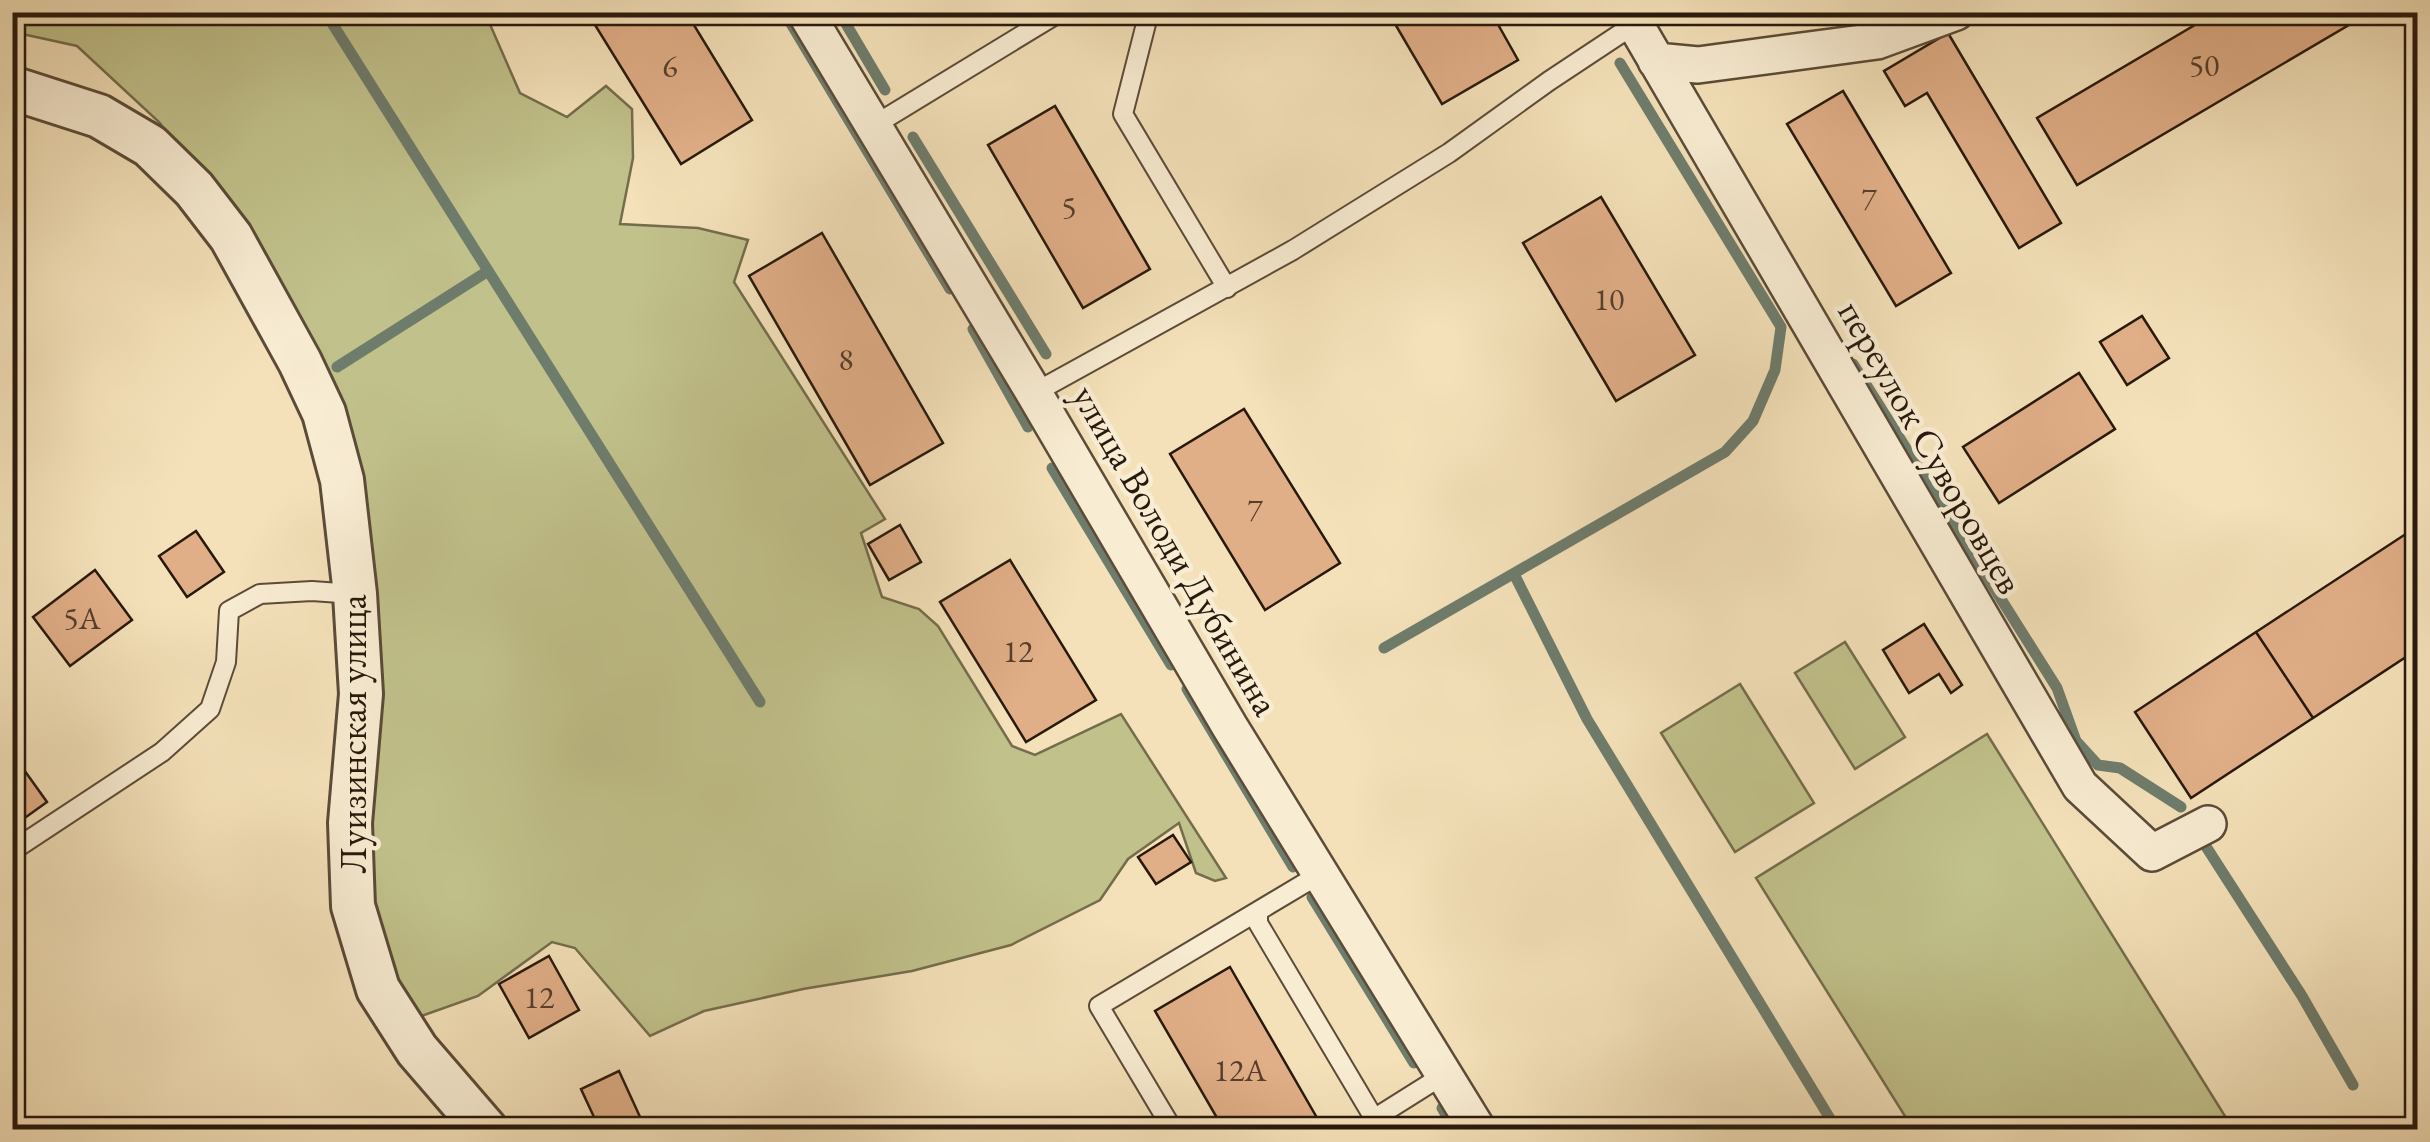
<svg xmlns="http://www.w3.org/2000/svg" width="2430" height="1142" font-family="'EB Garamond',serif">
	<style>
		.green { fill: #c1c18b; stroke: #746d4c; stroke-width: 2.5 }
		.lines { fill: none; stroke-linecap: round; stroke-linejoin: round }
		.stream { stroke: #6e7c6c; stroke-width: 11 }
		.building { fill: #e0ae87; stroke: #28190d; stroke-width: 2.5 }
		.service-casing { stroke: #5b4b38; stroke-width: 22 }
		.minor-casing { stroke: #5b4b38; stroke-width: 40 }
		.tertiary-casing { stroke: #5b4b38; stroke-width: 48 }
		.service { stroke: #f8ecd2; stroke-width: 18 }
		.minor { stroke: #f8ecd2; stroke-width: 35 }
		.tertiary { stroke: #f8ecd2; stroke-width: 42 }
		.labels { text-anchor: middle; stroke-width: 9; stroke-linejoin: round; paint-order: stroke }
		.number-label { font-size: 32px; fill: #563e2c }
		.street-label { font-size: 38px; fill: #28190d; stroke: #f8ecd2 }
	</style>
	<rect width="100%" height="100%" fill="#f4e1b9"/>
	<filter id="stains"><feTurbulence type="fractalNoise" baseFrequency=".002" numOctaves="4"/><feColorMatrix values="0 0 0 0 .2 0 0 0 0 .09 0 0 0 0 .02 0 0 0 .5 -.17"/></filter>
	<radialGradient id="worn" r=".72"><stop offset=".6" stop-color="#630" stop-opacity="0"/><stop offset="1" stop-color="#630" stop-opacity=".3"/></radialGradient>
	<path class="green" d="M13,12L485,13L520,93L567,117L606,86L632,109L633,158L620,224L698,228L748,240L734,282L885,519L861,533L882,597L919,609L938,626L1012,746L1035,755L1121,714L1226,878L1215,881L1196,873L1179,823L1128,859L1100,900L1011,945L912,971L803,989L704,1011L650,1036L575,948L552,942L478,996L413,1019L385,952L368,894L351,456L241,227L159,122L77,46L13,32Z
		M1845,642L1905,737L1855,769L1795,673Z
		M1740,684L1814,803L1735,852L1661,733Z
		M1987,734L2233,1129H1913L1756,878Z"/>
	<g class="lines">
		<path class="stream" d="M325,12L760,702
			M784,12L950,289
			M839,12L885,90
			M913,137L1046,354
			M973,329L1028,427
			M1853,364L2057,688L2076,741L2098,765L2120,768L2181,807
			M337,367L488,271
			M1052,468L1171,665
			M1514,574L1587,719L1837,1130
			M1384,648L1725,452L1753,421L1775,370L1781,327L1620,63
			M1187,689L1293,867
			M2205,845L2302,996L2353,1085
			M1312,897L1414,1063
			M1442,1108L1455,1130"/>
	</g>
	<path class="building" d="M587,12H686L752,120L681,164Z
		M1388,12H1491L1518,60L1442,104Z
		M2217,12H2371L2077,185L2037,118Z
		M1948,33L2061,223L2019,248L1927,93L1905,106L1884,71Z
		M1843,91L1951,273L1896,306L1787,124Z
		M1055,106L1150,269L1083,308L988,145Z
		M1601,197L1695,355L1616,401L1523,243Z
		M822,233L943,443L870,485L749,276Z
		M2142,316L2169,358L2127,385L2100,342Z
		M2079,373L2115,429L1999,503L1963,447Z
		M1244,409L1340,563L1265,610L1170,454Z
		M900,525L921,562L889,580L868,544Z
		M2418,526V649L2313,718L2256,632Z
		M196,531L224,572L187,597L159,556Z
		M1010,560L1096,700L1026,742L940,602Z
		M95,570L132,620L70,666L33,617Z
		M1924,624L1962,685L1951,693L1939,674L1909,693L1883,650Z
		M2256,632L2313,718L2191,798L2135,712Z
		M12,753L47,802L12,827Z
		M1173,835L1191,862L1156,884L1138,857Z
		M549,956L579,1010L529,1038L499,984Z
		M1230,967L1324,1130H1224L1155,1011Z
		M619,1071L646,1130H600L581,1089Z"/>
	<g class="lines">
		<g class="service-casing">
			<path id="service" d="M1149,12L1123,114L1227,288
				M873,126L1060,12
				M1034,393L1293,250L1449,153L1549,81L1635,24
				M12,851L162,752L210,709L226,662L229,611L260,594L312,591L354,594
				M1258,912V923L1381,1130
				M1375,1118L1445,1074
				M1173,1130L1099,1006L1320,874"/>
		</g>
		<g class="minor-casing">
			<path id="minor" d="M805,12L1034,393L1230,727L1478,1130
				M1628,12L2080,786L2152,853L2208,824
				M1656,61L1698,65L1877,41L1956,12"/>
		</g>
		<g class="tertiary-casing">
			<path id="tertiary" d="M12,88L99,116L150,146L194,189L231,237L300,362L324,413L342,480L355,594L361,694L350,823L353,906L378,989L417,1050L486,1130"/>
		</g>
		<use href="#service" class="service"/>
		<use href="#minor" class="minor"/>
		<use href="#tertiary" class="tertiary"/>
	</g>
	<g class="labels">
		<g class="number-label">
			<text x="2204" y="76">50</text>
			<text x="670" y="77">6</text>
			<text x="1869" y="209">7</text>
			<text x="1069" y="218">5</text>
			<text x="1609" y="310">10</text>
			<text x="846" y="370">8</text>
			<text x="1255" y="520">7</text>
			<text x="82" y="629">5А</text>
			<text x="1018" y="662">12</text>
			<text x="539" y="1008">12</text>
			<text x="1240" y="1081">12А</text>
		</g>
		<g class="street-label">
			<text transform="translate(1931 447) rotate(60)" y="13">переулок Суворовцев</text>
			<text transform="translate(1176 550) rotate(60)" y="13">улица Володи Дубинина</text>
			<text transform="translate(353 734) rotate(-90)" y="13">Луизинская улица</text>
		</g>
	</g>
	<rect width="2430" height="1142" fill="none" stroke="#f4e1b9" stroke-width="50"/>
	<rect x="15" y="15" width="2400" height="1112" fill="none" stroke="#28190d" stroke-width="5"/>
	<rect x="25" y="25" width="2380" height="1092" fill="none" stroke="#28190d" stroke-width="2.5"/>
	<rect width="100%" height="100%" filter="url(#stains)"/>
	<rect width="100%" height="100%" fill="url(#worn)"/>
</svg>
